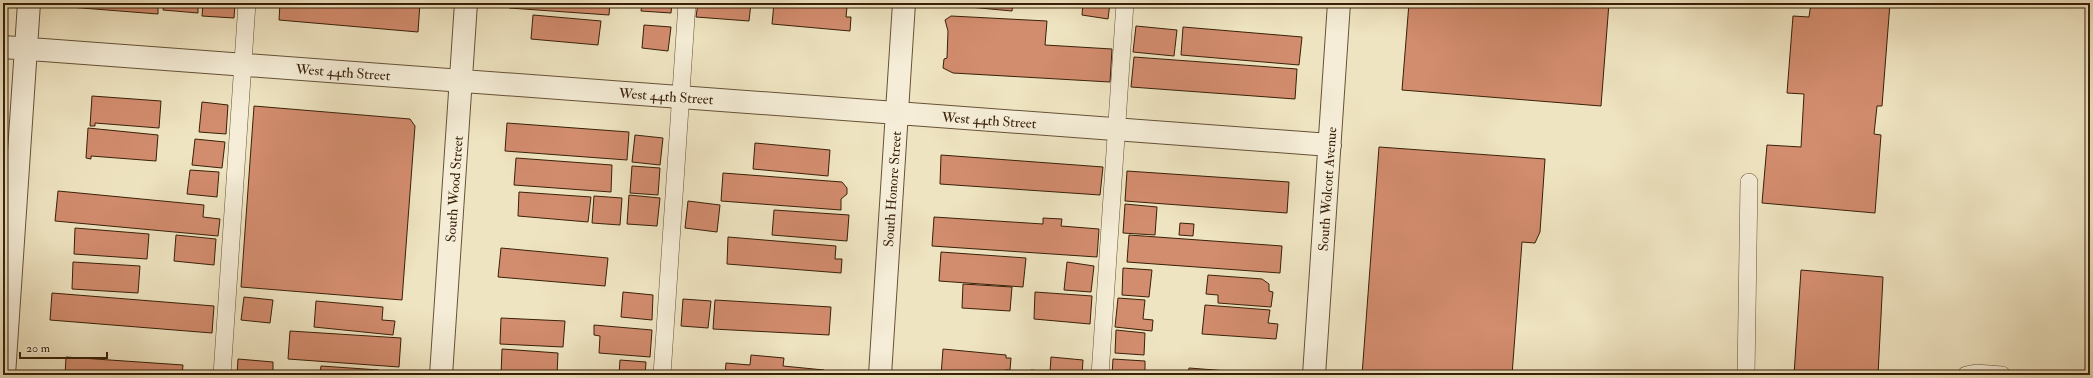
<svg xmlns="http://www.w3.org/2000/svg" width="2093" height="378" font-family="'IM FELL Double Pica',serif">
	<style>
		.building { fill: #d28c6e; stroke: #382008 }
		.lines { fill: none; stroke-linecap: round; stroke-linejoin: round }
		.lane-casing { stroke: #665136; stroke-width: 18 }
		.street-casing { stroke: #665136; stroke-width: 24 }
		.lane { stroke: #f5edd7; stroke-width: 17 }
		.street { stroke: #f5edd7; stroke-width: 22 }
		.labels { text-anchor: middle; stroke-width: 3; stroke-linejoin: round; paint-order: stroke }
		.street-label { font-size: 14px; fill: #382008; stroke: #f5edd7 }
	</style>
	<rect width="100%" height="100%" fill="#efe4c1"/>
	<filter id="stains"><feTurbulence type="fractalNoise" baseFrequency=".005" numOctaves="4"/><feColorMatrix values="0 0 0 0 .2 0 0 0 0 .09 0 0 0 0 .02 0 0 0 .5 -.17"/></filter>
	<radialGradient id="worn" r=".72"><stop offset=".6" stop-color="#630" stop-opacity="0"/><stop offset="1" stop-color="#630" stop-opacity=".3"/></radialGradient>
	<path class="building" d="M69,3H158V14L69,7Z
		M164,3H198V13L163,10Z
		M203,3H235L234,18L202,16Z
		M280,3H420L418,32L279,20Z
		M509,3H610L609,15L509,8Z
		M642,3H672L671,13L641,11Z
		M698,3H751L749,21L696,17Z
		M774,3L844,4L847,7L846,17H851L850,31L772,24Z
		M958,3H1013L1012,11L958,6Z
		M1083,3H1110L1108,19L1082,15Z
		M1409,3H1609L1601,106L1402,90Z
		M1811,3H1890L1882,106H1877L1874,134L1881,135L1875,213L1762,203L1767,145L1801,147L1804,94L1787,93L1793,16L1809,17Z
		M533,15L601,21L598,45L531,39Z
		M951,16L1047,21L1045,45L1112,49L1110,82L953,73L943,68L944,59L947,58L948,31L945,20Z
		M644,25L671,27L668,51L642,48Z
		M1136,26L1177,30L1174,56L1133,52Z
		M1183,27L1302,37L1299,65L1181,55Z
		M1134,57L1297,69L1295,99L1131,87Z
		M92,96L161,101L159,128L95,123V126H90Z
		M202,102L228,105L226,134L199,132Z
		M254,106L410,119L415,126L402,300L241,287Z
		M507,123L629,132L627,160L505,151Z
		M88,128L158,135L156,161L91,156V159L86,158Z
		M635,135L663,138L660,165L632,162Z
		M195,139L225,142L222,168L192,165Z
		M755,143L830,150L828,176L753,169Z
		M1379,147L1545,159L1540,232L1535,243L1522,242L1512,375H1362Z
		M941,155L1103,167L1100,195L940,184Z
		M516,158L612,165L611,192L514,185Z
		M632,166L660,168L658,195L630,193Z
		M190,170L219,172L217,197L187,194Z
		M1127,171L1289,182L1287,213L1125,201Z
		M723,173L842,182L847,188V194L841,199V210L721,201Z
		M58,191L204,205L203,217L220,219L218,236L55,221Z
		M519,192L591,197L588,222L518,216Z
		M629,195L660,198L657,226L627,224Z
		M594,196L622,198L620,225L592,223Z
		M688,201L720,205L717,232L685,228Z
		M1125,204L1157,207L1155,235L1123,233Z
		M774,210L849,215L847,241L772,235Z
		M934,217L1043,224V218L1062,219L1061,226L1099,229L1097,257L932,246Z
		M1180,223L1194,224L1193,236L1179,235Z
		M75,228L149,234L147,259L74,254Z
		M176,235L216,239L214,265L174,261Z
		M1129,235L1282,246L1280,273L1127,262Z
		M728,237L836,246L835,259H842L841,273L727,264Z
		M501,248L608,258L605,286L498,277Z
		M941,252L1026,258L1023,287L939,281Z
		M73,262L140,266L138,293L72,289Z
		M1067,262L1094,266L1091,292L1064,290Z
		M1123,268L1152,270L1149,297L1122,295Z
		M1801,270L1883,277L1878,375H1794Z
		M1208,275L1262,279L1269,284V291L1273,292L1271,307L1218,303V295L1206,294Z
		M963,284L1012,287L1010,311L962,308Z
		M623,292L653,295L652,320L621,317Z
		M1035,292L1092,296L1090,324L1034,319Z
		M52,293L214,306L212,333L50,320Z
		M244,297L273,300L270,323L241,320Z
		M1118,298L1145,300L1143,319L1153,320L1152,331L1115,327Z
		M683,299L711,301L708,328L681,326Z
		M715,300L831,307L829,335L713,329Z
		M316,301L383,307L382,320L395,321L393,335L314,327Z
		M1205,305L1270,310L1268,323L1278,324L1276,339L1202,334Z
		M501,318L565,321L563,347L500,344Z
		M594,325L652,330L650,357L599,353L600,336L594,335Z
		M1116,330L1145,333L1144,355L1115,353Z
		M290,331L401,338L399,367L288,359Z
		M502,349L558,353L557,375H501Z
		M943,349L1006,355V358H1011L1010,370H1005L1004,375H941Z
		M751,355L784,358L783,366L824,370L828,375H725L726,363L750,365Z
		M66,357L183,365L182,375H65Z
		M1051,357L1083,360L1082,375H1030L1031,370L1050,372Z
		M238,359L273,362V375H237Z
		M1113,359L1145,361V375H1112Z
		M620,360L646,362L645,375H619Z
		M321,366L379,370L378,375H320Z
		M1189,368L1266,374V375H1188Z"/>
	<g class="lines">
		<g class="lane-casing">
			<path id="lane" d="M222,375L247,3
				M662,375L687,3
				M1100,375L1125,3
				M1746,375L1749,182
				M1966,375L1976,373L2002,375"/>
		</g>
		<g class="street-casing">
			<path id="street" d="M3,47L1330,145
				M4,375L29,3
				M441,375L466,3
				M880,375L904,3
				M1314,375L1339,3"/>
		</g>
		<use href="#lane" class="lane"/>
		<use href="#street" class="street"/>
	</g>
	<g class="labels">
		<g class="street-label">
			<text transform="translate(343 72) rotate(4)" y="5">West 44th Street</text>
			<text transform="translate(666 96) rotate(4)" y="5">West 44th Street</text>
			<text transform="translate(989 120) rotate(4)" y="5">West 44th Street</text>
			<text transform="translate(454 189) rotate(-86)" y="5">South Wood Street</text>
			<text transform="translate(892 189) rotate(-86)" y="5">South Honore Street</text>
			<text transform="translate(1327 189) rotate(-86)" y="5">South Wolcott Avenue</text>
		</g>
	</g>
	<rect width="2093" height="378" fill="none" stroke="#efe4c1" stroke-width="16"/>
	<rect x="4" y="4" width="2085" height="370" fill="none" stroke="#382008" stroke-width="2"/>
	<rect x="8" y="8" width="2077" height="362" fill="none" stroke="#382008"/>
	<path d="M20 352v6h87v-6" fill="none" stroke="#382008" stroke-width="2"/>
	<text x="26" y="352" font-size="12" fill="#382008" stroke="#f5edd7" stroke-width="3" paint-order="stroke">20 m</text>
	<rect width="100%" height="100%" filter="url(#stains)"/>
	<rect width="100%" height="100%" fill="url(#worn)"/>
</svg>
